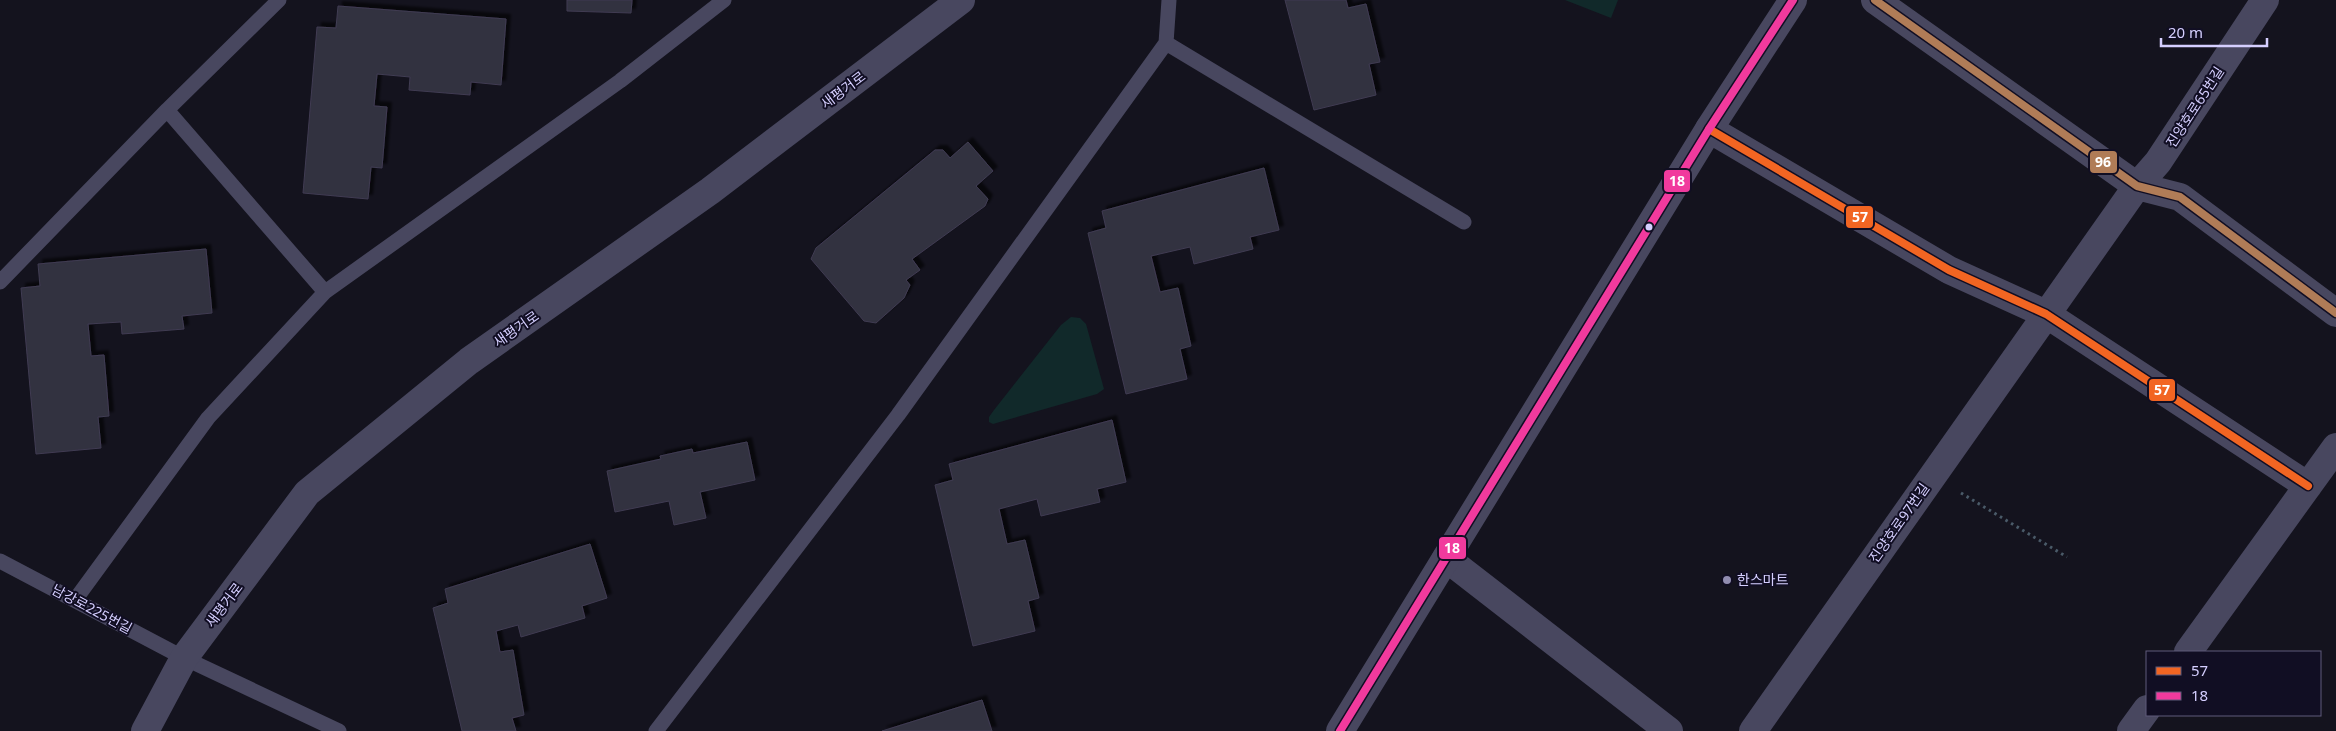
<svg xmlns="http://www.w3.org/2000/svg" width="2336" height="731" font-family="'Noto Sans','Noto Sans KR',sans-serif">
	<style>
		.green { fill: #11292a }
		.building { fill: #323040; stroke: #403c52; filter: url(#shadow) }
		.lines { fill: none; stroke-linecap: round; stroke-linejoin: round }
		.path { stroke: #4a5a68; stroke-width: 3; stroke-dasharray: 2.5 4; stroke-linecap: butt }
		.service { stroke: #48475f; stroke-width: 15 }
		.minor { stroke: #48475f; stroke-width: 28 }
		.tertiary { stroke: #48475f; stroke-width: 28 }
		.bus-1-casing { stroke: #110e23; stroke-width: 11 }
		.bus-2-casing { stroke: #110e23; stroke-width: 11 }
		.bus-3-casing { stroke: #110e23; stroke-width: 11 }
		.bus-1 { stroke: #f26522; stroke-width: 8 }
		.bus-2 { stroke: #f13a9d; stroke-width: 8 }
		.bus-3 { stroke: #b07c57; stroke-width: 8 }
		.bus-dot { fill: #d5cfff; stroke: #110e23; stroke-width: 2 }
		.poi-dot { fill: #918db0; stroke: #110e23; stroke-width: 2 }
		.labels { text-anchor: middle; stroke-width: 4; stroke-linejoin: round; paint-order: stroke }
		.street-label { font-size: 14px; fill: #d5cfff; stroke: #110e23 }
		.poi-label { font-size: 14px; fill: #d5cfff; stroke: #110e23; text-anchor: start }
		.line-badge { stroke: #110e23; stroke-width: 2 }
		.badge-label { font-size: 14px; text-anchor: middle; font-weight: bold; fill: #fff }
	</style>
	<defs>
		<filter id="shadow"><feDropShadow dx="4.5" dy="-4.5" stdDeviation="1" flood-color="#0009"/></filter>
	</defs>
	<rect width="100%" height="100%" fill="#14131e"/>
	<path class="green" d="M1565,0H1618L1611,18Z
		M1071,317L1080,318L1086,324L1104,389L1097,394L993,424L989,422V417L994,410L1061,325Z"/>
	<path class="building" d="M567,0H632L631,13L567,11Z
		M1285,0H1346L1348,8L1366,4L1380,62L1369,64L1376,95L1314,110Z
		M338,6L506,19L501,85L471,82L470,95L409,90L410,77L377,74L374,106L387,107L382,168L371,167L368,199L303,193L317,27L336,28Z
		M968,142L993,171L976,186L988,199L985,206L912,259L920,270L906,280L910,285L904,298L876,323L864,321L811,259L816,248L935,150H943L950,158Z
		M1264,168L1279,230L1250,237L1253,249L1194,264L1190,247L1151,256L1160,292L1178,288L1191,346L1180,349L1187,379L1126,394L1088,233L1106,228L1102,211Z
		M206,249L212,313L182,316L184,329L122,334L121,322L88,324L91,356L104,355L109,416L98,417L101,448L36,454L21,288L40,286L38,264Z
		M1112,420L1126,482L1097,489L1100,502L1041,516L1037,499L999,509L1007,544L1025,540L1039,598L1028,601L1035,631L973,646L935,485L953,480L949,464Z
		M747,442L755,480L700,492L706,518L674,525L669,501L615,512L607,471L661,459L660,456L692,449L693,453Z
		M590,544L607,598L582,606L585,618L521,637L518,625L496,631L500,652L513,650L524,715L512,718L516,731H462L433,608L448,603L445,589Z
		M982,700L992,731H882Z"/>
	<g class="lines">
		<path class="path" d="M1961,493L2067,557"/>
		<path class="service" d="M1166,43L1464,222
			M167,110L325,292
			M0,282L167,110L279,0
			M0,561L184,658L339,731
			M75,600L208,418L325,292L620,81L724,0
			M656,731L898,415L1166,43L1169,0"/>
		<path class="minor" d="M1875,0L2137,186L2180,197L2336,313
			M1709,129L1949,270L2046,314L2308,486
			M1446,558L1669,731
			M2188,652L2336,447
			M145,731L184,658L307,493L469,361L710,191L961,0
			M1753,731L2137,186L2158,162L2265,0
			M2131,731L2147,709"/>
		<path class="tertiary" d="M1340,731L1709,129L1793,0"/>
		<g class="bus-1-casing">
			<path id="bus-1" d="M1709,129L1949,270L2046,314L2308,486"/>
		</g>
		<g class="bus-2-casing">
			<path id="bus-2" d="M1340,731L1709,129L1793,0"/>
		</g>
		<g class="bus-3-casing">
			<path id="bus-3" d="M1875,0L2137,186L2180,197L2336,313"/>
		</g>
		<use href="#bus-1" class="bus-1"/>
		<use href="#bus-2" class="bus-2"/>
		<use href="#bus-3" class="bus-3"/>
	</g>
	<circle class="bus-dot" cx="1649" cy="227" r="4.5"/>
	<circle class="poi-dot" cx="1727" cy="580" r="5"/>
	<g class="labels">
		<g class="street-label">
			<text transform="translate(843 90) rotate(-37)" y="5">새평거로</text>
			<text transform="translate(2195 107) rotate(-57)" y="5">진양호로65번길</text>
			<text transform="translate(516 329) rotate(-35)" y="5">새평거로</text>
			<text transform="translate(1899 523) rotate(-55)" y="5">진양호로97번길</text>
			<text transform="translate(224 605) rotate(-53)" y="5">새평거로</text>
			<text transform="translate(92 609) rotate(28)" y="5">남강로225번길</text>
		</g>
		<g class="poi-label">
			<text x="1737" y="585">한스마트</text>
		</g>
	</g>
	<g class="line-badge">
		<rect x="2089" y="150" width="29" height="24" rx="5" fill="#b07c57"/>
		<rect x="1663" y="169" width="28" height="24" rx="5" fill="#f13a9d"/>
		<rect x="1845" y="205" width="29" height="24" rx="5" fill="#f26522"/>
		<rect x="2148" y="378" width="28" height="24" rx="5" fill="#f26522"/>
		<rect x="1438" y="536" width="29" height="24" rx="5" fill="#f13a9d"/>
	</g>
	<g class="badge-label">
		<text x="2103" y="167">96</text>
		<text x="1677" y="186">18</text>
		<text x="1860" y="222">57</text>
		<text x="2162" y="395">57</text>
		<text x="1452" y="553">18</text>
	</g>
	<rect x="2146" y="651" width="175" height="65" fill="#110e23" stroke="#5f5b7b"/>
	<rect x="2156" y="667" width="25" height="8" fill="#f26522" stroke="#5f5b7b"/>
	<text x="2191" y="676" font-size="15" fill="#d5cfff">57</text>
	<rect x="2156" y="692" width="25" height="8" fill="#f13a9d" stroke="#5f5b7b"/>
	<text x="2191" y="701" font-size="15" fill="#d5cfff">18</text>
	<path d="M2161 38v8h106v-8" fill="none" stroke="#d5cfff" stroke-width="2.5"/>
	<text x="2168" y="38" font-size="15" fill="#d5cfff" stroke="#110e23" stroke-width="4" paint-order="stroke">20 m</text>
</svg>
